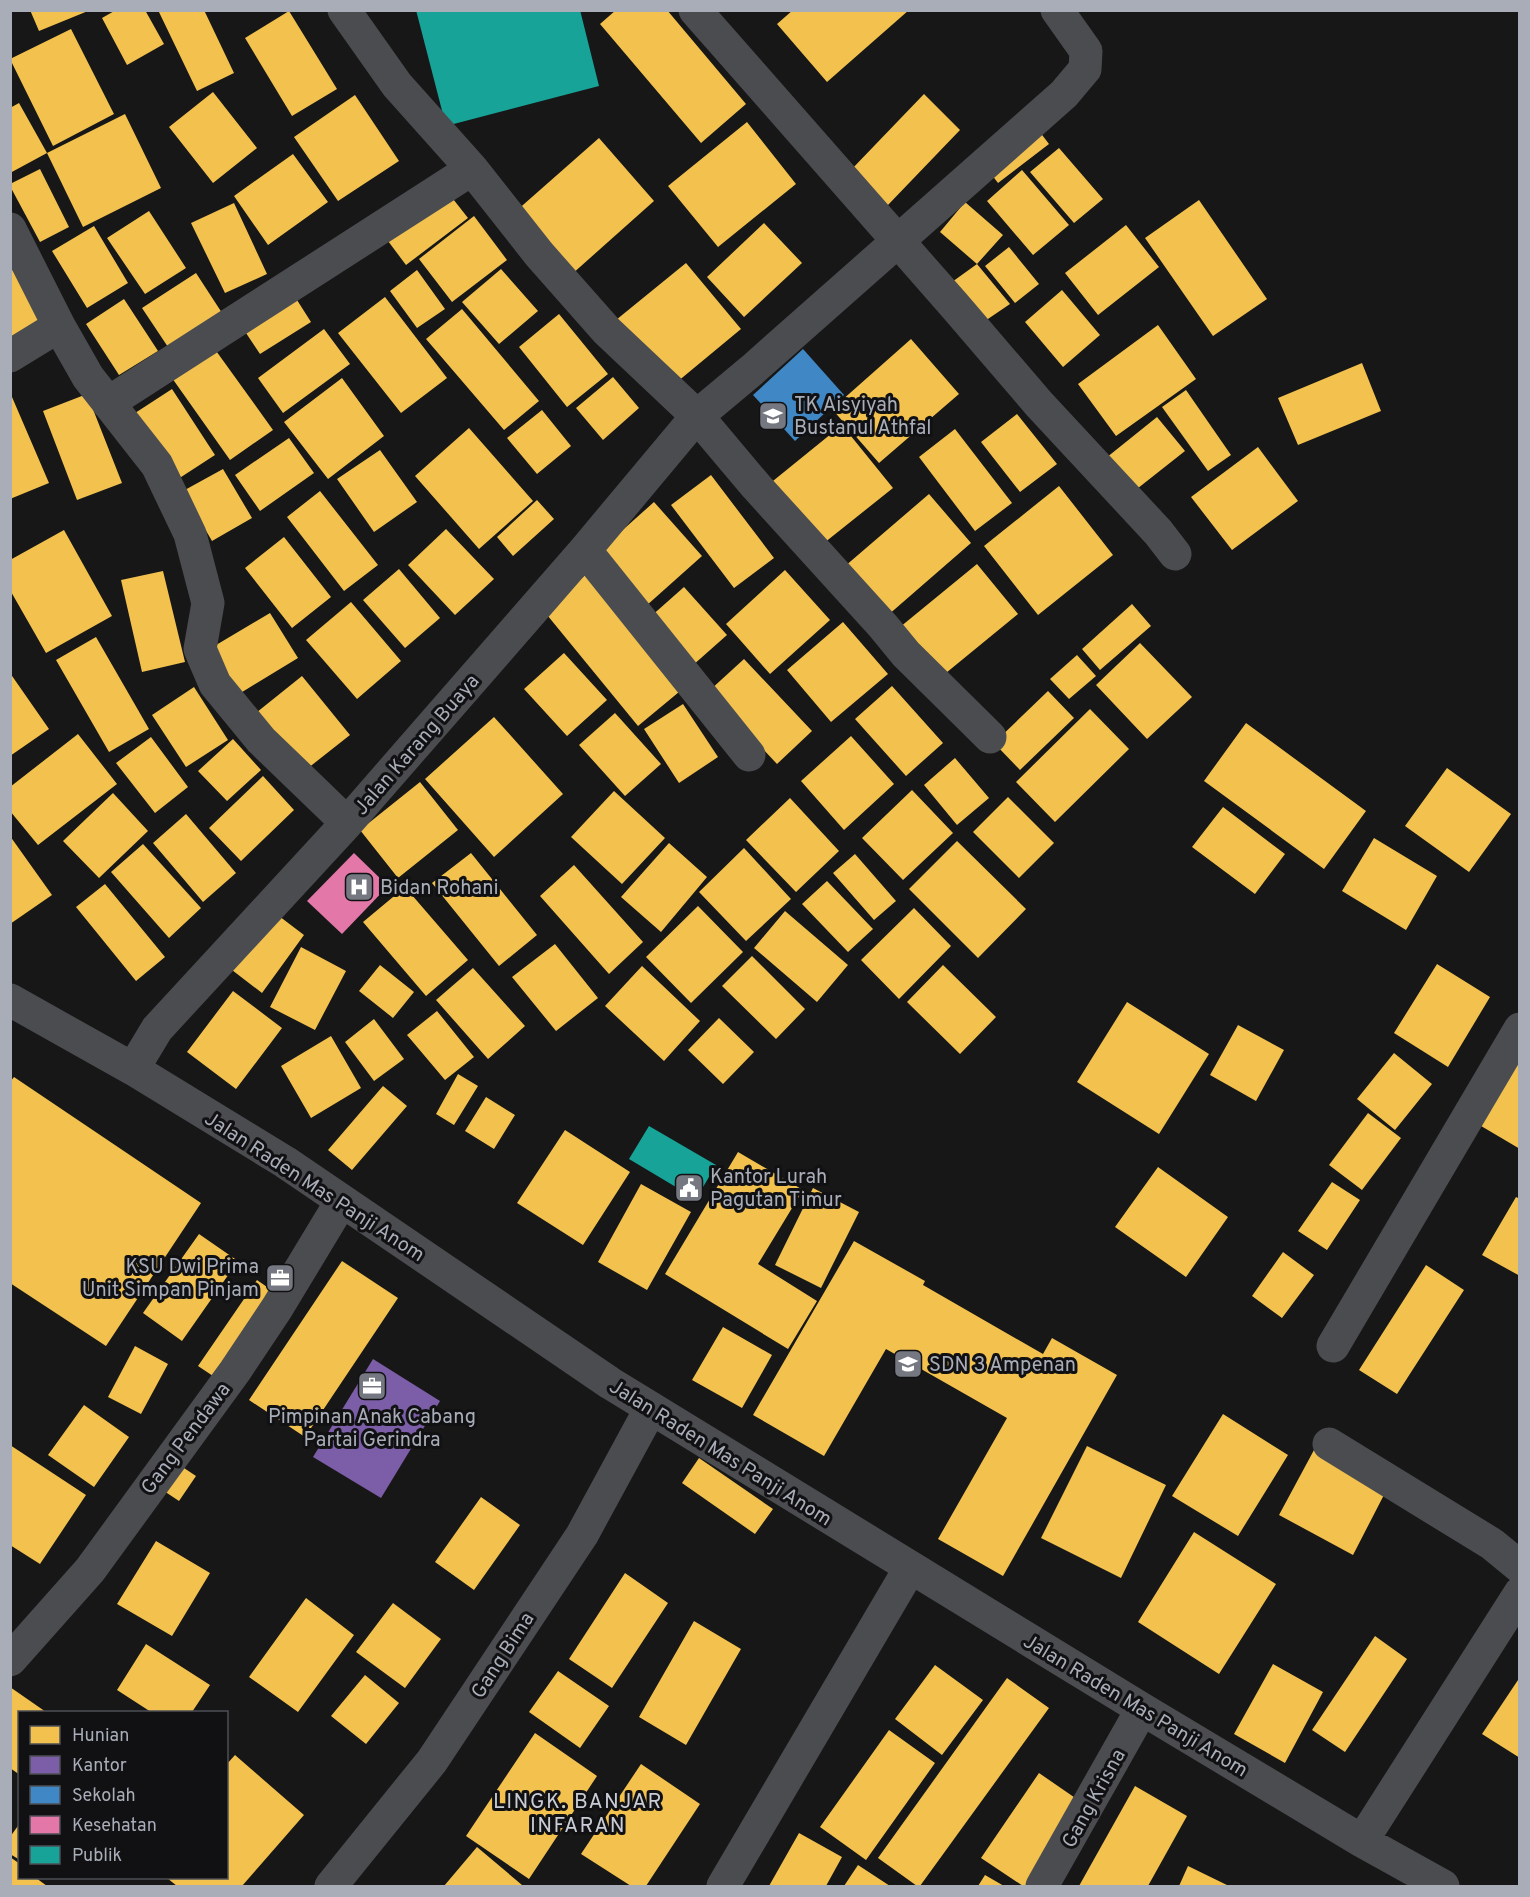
<svg xmlns="http://www.w3.org/2000/svg" width="1530" height="1897" font-family="Overpass,sans-serif">
	<style>
		.homes { fill: #f2c14e }
		.offices { fill: #7b5ea7 }
		.schools { fill: #3f88c5 }
		.health { fill: #e377a8 }
		.public { fill: #17a398 }
		.lines { fill: none; stroke-linecap: round; stroke-linejoin: round }
		.minor { stroke: #4b4c50; stroke-width: 33 }
		.labels { text-anchor: middle; stroke-width: 6; stroke-linejoin: round; paint-order: stroke }
		.poi-label { font-size: 20px; fill: #a8adb8; stroke: #111113; text-anchor: start }
		.street-label { font-size: 20px; fill: #a8adb8; stroke: #111113 }
		.neighbourhood-label { font-size: 21px; letter-spacing: 1.5px; fill: #c9ccd4; stroke: #111113 }
	</style>
	<rect width="100%" height="100%" fill="#171717"/>
	<path class="homes" d="M30,10H88V11L39,31Z
		M116,10H145L164,44L127,65L102,18Z
		M158,10H204L234,73L197,91Z
		M616,10H667L746,104L701,143L600,24Z
		M793,10H909L827,82L777,24Z
		M289,11L337,89L292,116L245,38Z
		M71,29L114,114L53,146L10,59Z
		M213,92L257,148L213,183L169,127Z
		M924,94L960,130L887,206L850,171Z
		M355,95L399,161L338,201L294,137Z
		M19,103L47,153L10,173V108Z
		M125,114L161,188L83,227L47,153Z
		M747,122L796,184L718,247L668,186Z
		M1036,127L1049,144L998,183L985,166Z
		M599,138L654,201L571,275L515,212Z
		M1059,148L1103,199L1074,223L1030,172Z
		M293,154L328,202L268,245L234,196Z
		M40,169L69,227L40,242L10,186V184Z
		M1022,170L1069,225L1033,255L987,201Z
		M446,190L468,218L406,265L385,237Z
		M1199,200L1267,299L1213,336L1145,238Z
		M965,202L1003,235L977,264L1010,304L982,323L952,282L977,264L940,232Z
		M234,203L267,274L225,293L191,223Z
		M149,211L186,268L145,294L107,238Z
		M474,216L507,260L452,302L419,259Z
		M764,223L802,263L744,317L707,277Z
		M1126,225L1159,267L1098,315L1065,273Z
		M94,226L128,283L87,308L52,251Z
		M1009,247L1039,284L1015,303L985,266Z
		M686,263L741,329L671,387L616,320Z
		M10,266L46,321L10,340Z
		M501,269L538,311L499,344L462,302Z
		M417,270L445,309L417,328L390,291Z
		M196,273L224,316L170,350L142,308Z
		M1062,290L1100,335L1063,367L1025,322Z
		M385,297L447,378L401,413L338,333Z
		M124,299L158,351L119,375L86,324Z
		M297,300L311,322L260,354L246,333Z
		M462,309L539,401L504,430L426,339Z
		M559,314L608,374L567,407L519,347Z
		M1158,325L1196,379L1116,436L1078,384Z
		M324,329L350,364L283,413L258,378Z
		M911,339L959,394L879,463L832,409Z
		M214,348L273,430L230,460L172,378Z
		M1362,363L1381,411L1298,445L1278,398Z
		M613,377L639,408L603,440L576,408Z
		M342,378L384,436L328,479L284,422Z
		M172,389L215,455L175,481L132,415Z
		M1186,390L1231,455L1208,471L1162,407Z
		M87,394L122,483L77,500L43,411Z
		M12,397L49,483L10,499V398Z
		M542,410L571,446L537,474L507,438Z
		M1017,414L1057,464L1020,492L981,442Z
		M1157,417L1185,451L1128,496L1101,462Z
		M842,425L893,488L819,547L768,485Z
		M469,428L533,501L479,549L415,476Z
		M955,429L1012,503L975,531L919,457Z
		M289,438L314,473L260,511L235,475Z
		M1258,447L1298,501L1232,550L1191,497Z
		M380,450L417,502L374,532L337,479Z
		M223,469L252,518L212,541L183,491Z
		M711,475L774,558L734,588L671,505Z
		M1059,486L1113,555L1038,615L984,546Z
		M320,491L378,565L344,591L287,517Z
		M929,494L971,543L887,616L844,567Z
		M537,500L554,519L513,556L497,537Z
		M654,502L702,556L646,606L598,552Z
		M446,529L494,579L455,615L408,565Z
		M64,530L112,616L46,653L10,590V560Z
		M284,537L331,597L292,628L245,568Z
		M977,564L1018,614L935,682L894,632Z
		M399,569L440,618L405,648L363,600Z
		M785,570L830,620L770,674L726,624Z
		M163,571L185,662L142,672L121,580Z
		M589,572L685,687L638,726L543,610Z
		M684,587L727,635L692,666L649,618Z
		M351,602L401,661L357,699L306,640Z
		M1132,604L1151,626L1100,670L1082,649Z
		M270,613L298,658L234,697L206,651Z
		M843,622L888,674L831,722L787,670Z
		M96,637L149,729L109,752L56,660Z
		M1140,643L1192,697L1147,739L1096,685Z
		M564,653L607,700L567,736L524,689Z
		M1077,655L1096,676L1069,699L1050,679Z
		M744,659L812,731L777,764L709,691Z
		M10,673L49,729L10,756Z
		M302,676L350,735L298,776L252,716Z
		M892,686L943,743L906,776L855,719Z
		M194,687L228,740L186,767L152,715Z
		M1048,691L1074,718L1020,770L994,743Z
		M683,704L718,757L679,783L644,729Z
		M1090,709L1129,749L1055,822L1016,782Z
		M615,713L661,764L625,796L579,745Z
		M494,717L563,794L494,857L425,779Z
		M1246,723L1366,811L1324,869L1204,781Z
		M78,734L117,784L38,845L10,811V787Z
		M851,736L894,784L844,830L801,781Z
		M151,737L188,787L155,813L116,763Z
		M233,739L261,770L227,801L198,771Z
		M955,758L989,798L957,825L924,785Z
		M1447,768L1511,814L1469,872L1405,826Z
		M263,776L294,810L241,861L209,828Z
		M420,782L458,830L398,878L360,830Z
		M912,790L953,833L903,880L862,838Z
		M614,791L665,838L622,884L571,837Z
		M113,793L148,831L99,878L63,841Z
		M1008,797L1054,843L1019,878L973,832Z
		M790,798L839,851L796,892L746,840Z
		M1223,807L1285,854L1255,894L1192,847Z
		M186,814L236,873L203,902L153,843Z
		M10,836L52,895L10,924Z
		M1374,838L1437,876L1406,930L1342,891Z
		M957,841L1026,909L978,958L909,889Z
		M669,843L707,877L661,932L621,897Z
		M143,844L201,908L169,938L111,872Z
		M744,848L791,899L746,941L699,892Z
		M471,853L537,935L499,966L432,883Z
		M855,854L896,901L874,920L833,873Z
		M574,865L643,942L609,974L540,896Z
		M827,881L873,929L848,952L802,904Z
		M105,884L165,957L136,981L76,907Z
		M405,887L468,960L426,996L363,922Z
		M698,906L743,952L691,1003L646,957Z
		M914,908L951,946L899,999L861,960Z
		M785,911L848,965L817,1002L754,948Z
		M275,913L304,935L262,993L232,970Z
		M555,944L598,998L556,1031L512,977Z
		M301,947L346,971L315,1030L270,1007Z
		M752,956L805,1009L776,1039L722,986Z
		M1437,964L1490,997L1448,1067L1394,1033Z
		M380,965L414,992L393,1018L359,991Z
		M943,965L996,1017L960,1054L907,1002Z
		M642,966L700,1021L664,1061L605,1006Z
		M473,968L525,1026L488,1059L436,1000Z
		M233,991L282,1028L236,1089L187,1052Z
		M1127,1002L1209,1054L1159,1134L1077,1082Z
		M437,1011L474,1057L445,1080L407,1035Z
		M719,1018L754,1052L723,1084L688,1050Z
		M374,1019L404,1059L374,1081L345,1042Z
		M1238,1025L1284,1050L1256,1101L1210,1075Z
		M331,1036L361,1088L311,1118L281,1066Z
		M1394,1053L1432,1084L1395,1130L1357,1099Z
		M1520,1058V1149L1476,1123Z
		M458,1074L478,1086L454,1125L436,1114Z
		M14,1077L201,1203L106,1346L10,1283V1082Z
		M383,1086L407,1106L352,1170L328,1150Z
		M486,1097L515,1115L494,1149L465,1131Z
		M1368,1113L1401,1138L1362,1190L1329,1165Z
		M565,1130L630,1172L583,1245L517,1203Z
		M738,1152L803,1190L758,1264L817,1301L788,1349L665,1274Z
		M1158,1167L1228,1217L1186,1277L1115,1227Z
		M1332,1182L1360,1200L1327,1250L1298,1231Z
		M641,1184L691,1212L647,1290L598,1262Z
		M813,1188L859,1212L821,1288L775,1265Z
		M1516,1197L1520,1199V1276L1482,1255Z
		M199,1234L238,1261L182,1341L143,1313Z
		M854,1241L925,1281L923,1285L1043,1354L1052,1338L1117,1375L1003,1576L938,1539L1007,1418L886,1349L824,1456L753,1415Z
		M1283,1252L1314,1275L1282,1318L1252,1296Z
		M342,1261L398,1298L305,1437L249,1400Z
		M1426,1265L1464,1290L1397,1394L1359,1370Z
		M257,1280L280,1296L222,1382L198,1366Z
		M723,1327L772,1355L742,1408L692,1380Z
		M135,1346L168,1364L141,1414L108,1397Z
		M84,1405L129,1437L94,1487L48,1455Z
		M1223,1414L1288,1455L1238,1536L1172,1496Z
		M10,1445L86,1495L40,1564L10,1545Z
		M1087,1446L1166,1485L1121,1578L1041,1538Z
		M1314,1450L1387,1489L1353,1555L1279,1515Z
		M699,1458L773,1509L755,1534L682,1483Z
		M172,1460L196,1476L179,1501L155,1485Z
		M481,1497L520,1525L474,1590L435,1562Z
		M1194,1532L1276,1584L1219,1674L1138,1622Z
		M156,1541L210,1573L172,1636L117,1604Z
		M625,1573L668,1603L612,1688L569,1659Z
		M306,1598L354,1635L298,1712L249,1677Z
		M393,1603L441,1639L405,1688L356,1652Z
		M694,1621L741,1649L686,1745L639,1717Z
		M1375,1636L1407,1659L1345,1752L1312,1730Z
		M146,1644L210,1685L192,1712H151L117,1690Z
		M1273,1664L1323,1692L1285,1763L1234,1734Z
		M935,1665L983,1700L942,1755L895,1719Z
		M558,1671L609,1706L580,1748L529,1712Z
		M365,1675L399,1703L366,1744L331,1716Z
		M1520,1677V1758L1482,1734Z
		M1007,1678L1049,1708L920,1886H917L878,1858Z
		M10,1687L46,1712H20V1775L10,1768Z
		M889,1730L935,1763L866,1860L820,1827Z
		M535,1733L597,1776L529,1879L466,1836Z
		M235,1755L304,1815L242,1886H177L167,1878H226V1765Z
		M641,1764L700,1804L646,1886H631L581,1854Z
		M1039,1773L1084,1804L1028,1886H1023L981,1858Z
		M1135,1786L1187,1816L1148,1886H1079Z
		M20,1823V1860L10,1854V1837Z
		M799,1833L842,1857L826,1886H769Z
		M477,1847L522,1885L521,1886H444Z
		M10,1857L20,1864V1878H36L47,1886H10Z
		M858,1865L890,1886H844Z
		M1188,1866L1229,1886H1179Z
		M985,1875L1004,1886H978Z"/>
	<path class="offices" d="M373,1359L440,1401L381,1498L313,1457Z"/>
	<path class="schools" d="M803,349L844,395L795,441L753,395Z"/>
	<path class="health" d="M354,853L388,886L342,934L307,901Z"/>
	<path class="public" d="M416,10H580L599,86L446,126Z
		M649,1126L716,1165L696,1199L629,1159Z"/>
	<g class="lines">
		<path class="minor" d="M344,10L397,85L472,169L539,254L607,331L697,416L756,486L883,626L906,654L990,737
			M695,10L955,306L1039,404L1158,532L1175,554
			M10,229L59,326L88,377L157,465L190,534L208,603L200,649L215,684L261,740L347,823
			M10,356L59,326
			M108,403L472,169
			M585,550L749,755
			M10,1000L133,1069L285,1162L610,1383L1142,1709L1362,1841L1443,1886
			M133,1069L157,1029L347,823L585,550L697,416L752,370L1064,94L1085,69L1086,51L1057,10
			M1333,1346L1520,1029
			M1329,1444L1492,1544L1520,1567
			M10,1660L90,1570L235,1371L277,1308L341,1202
			M1362,1841L1520,1593
			M331,1886L432,1761L582,1535L651,1408
			M723,1886L910,1568
			M1042,1886L1142,1709"/>
	</g>
	<defs>
		<g id="school-square" transform="scale(1.5)"><rect x="-9" y="-9" width="18" height="18" rx="4" fill="#757880" stroke="#111113"/><path d="M0-5L7-2L0 1L-7-2ZM-4 1L0 2.5L4 1V4Q0 6-4 4Z" fill="#fff"/></g>
		<g id="hospital-square" transform="scale(1.5)"><rect x="-9" y="-9" width="18" height="18" rx="4" fill="#757880" stroke="#111113"/><path d="M-5-5h3v3.5h4V-5h3V5h-3V1.5h-4V5h-3Z" fill="#fff"/></g>
		<g id="civic-square" transform="scale(1.5)"><rect x="-9" y="-9" width="18" height="18" rx="4" fill="#757880" stroke="#111113"/><path d="M-.6-6.5H3V-4.5H.6V-3L4-1V1h2V6H-6V1h2V-1L-.6-3ZM-1.2 2.5V6h2.4V2.5Z" fill="#fff"/></g>
		<g id="office-square" transform="scale(1.5)"><rect x="-9" y="-9" width="18" height="18" rx="4" fill="#757880" stroke="#111113"/><path d="M-6-3h4V-5.5h4V-3h4V5H-6ZM-1-4.5V-3h2v-1.5ZM-6 0V1H6V0Z" fill="#fff"/></g>
	</defs>
	<g fill-rule="evenodd">
		<use href="#school-square" x="773" y="416"/>
		<use href="#hospital-square" x="359" y="887"/>
		<use href="#civic-square" x="689" y="1188"/>
		<use href="#office-square" x="280" y="1278"/>
		<use href="#school-square" x="908" y="1364"/>
		<use href="#office-square" x="372" y="1386"/>
	</g>
	<g class="labels">
		<g class="poi-label">
			<text x="794" y="411">TK Aisyiyah<tspan x="794" dy="23">Bustanul Athfal</tspan></text>
			<text x="380" y="894">Bidan Rohani</text>
			<text x="710" y="1183">Kantor Lurah<tspan x="710" dy="23">Pagutan Timur</tspan></text>
			<text x="259" y="1273" text-anchor="end">KSU Dwi Prima<tspan x="259" dy="23">Unit Simpan Pinjam</tspan></text>
			<text x="929" y="1371">SDN 3 Ampenan</text>
			<text x="372" y="1423" text-anchor="middle">Pimpinan Anak Cabang<tspan x="372" dy="23">Partai Gerindra</tspan></text>
		</g>
		<g class="street-label">
			<text transform="translate(416 744) rotate(-49)" y="7">Jalan Karang Buaya</text>
			<text transform="translate(315 1186) rotate(33)" y="7">Jalan Raden Mas Panji Anom</text>
			<text transform="translate(185 1438) rotate(-53)" y="7">Gang Pendawa</text>
			<text transform="translate(721 1452) rotate(32)" y="7">Jalan Raden Mas Panji Anom</text>
			<text transform="translate(502 1655) rotate(-57)" y="7">Gang Bima</text>
			<text transform="translate(1136 1705) rotate(31)" y="7">Jalan Raden Mas Panji Anom</text>
			<text transform="translate(1093 1798) rotate(-61)" y="7">Gang Krisna</text>
		</g>
		<g class="neighbourhood-label">
			<text x="578" y="1808">LINGK. BANJAR<tspan x="578" dy="24">INFARAN</tspan></text>
		</g>
	</g>
	<rect width="1530" height="1897" fill="none" stroke="#a8adb8" stroke-width="24"/>
	<rect x="18" y="1711" width="210" height="168" fill="#111113" stroke="#4d4f55" stroke-width="1.5"/>
	<rect x="30" y="1726" width="30" height="18" fill="#f2c14e" stroke="#4d4f55" stroke-width="1.5"/>
	<text x="72" y="1741" font-size="18" fill="#a8adb8">Hunian</text>
	<rect x="30" y="1756" width="30" height="18" fill="#7b5ea7" stroke="#4d4f55" stroke-width="1.5"/>
	<text x="72" y="1771" font-size="18" fill="#a8adb8">Kantor</text>
	<rect x="30" y="1786" width="30" height="18" fill="#3f88c5" stroke="#4d4f55" stroke-width="1.5"/>
	<text x="72" y="1801" font-size="18" fill="#a8adb8">Sekolah</text>
	<rect x="30" y="1816" width="30" height="18" fill="#e377a8" stroke="#4d4f55" stroke-width="1.5"/>
	<text x="72" y="1831" font-size="18" fill="#a8adb8">Kesehatan</text>
	<rect x="30" y="1846" width="30" height="18" fill="#17a398" stroke="#4d4f55" stroke-width="1.5"/>
	<text x="72" y="1861" font-size="18" fill="#a8adb8">Publik</text>
</svg>
